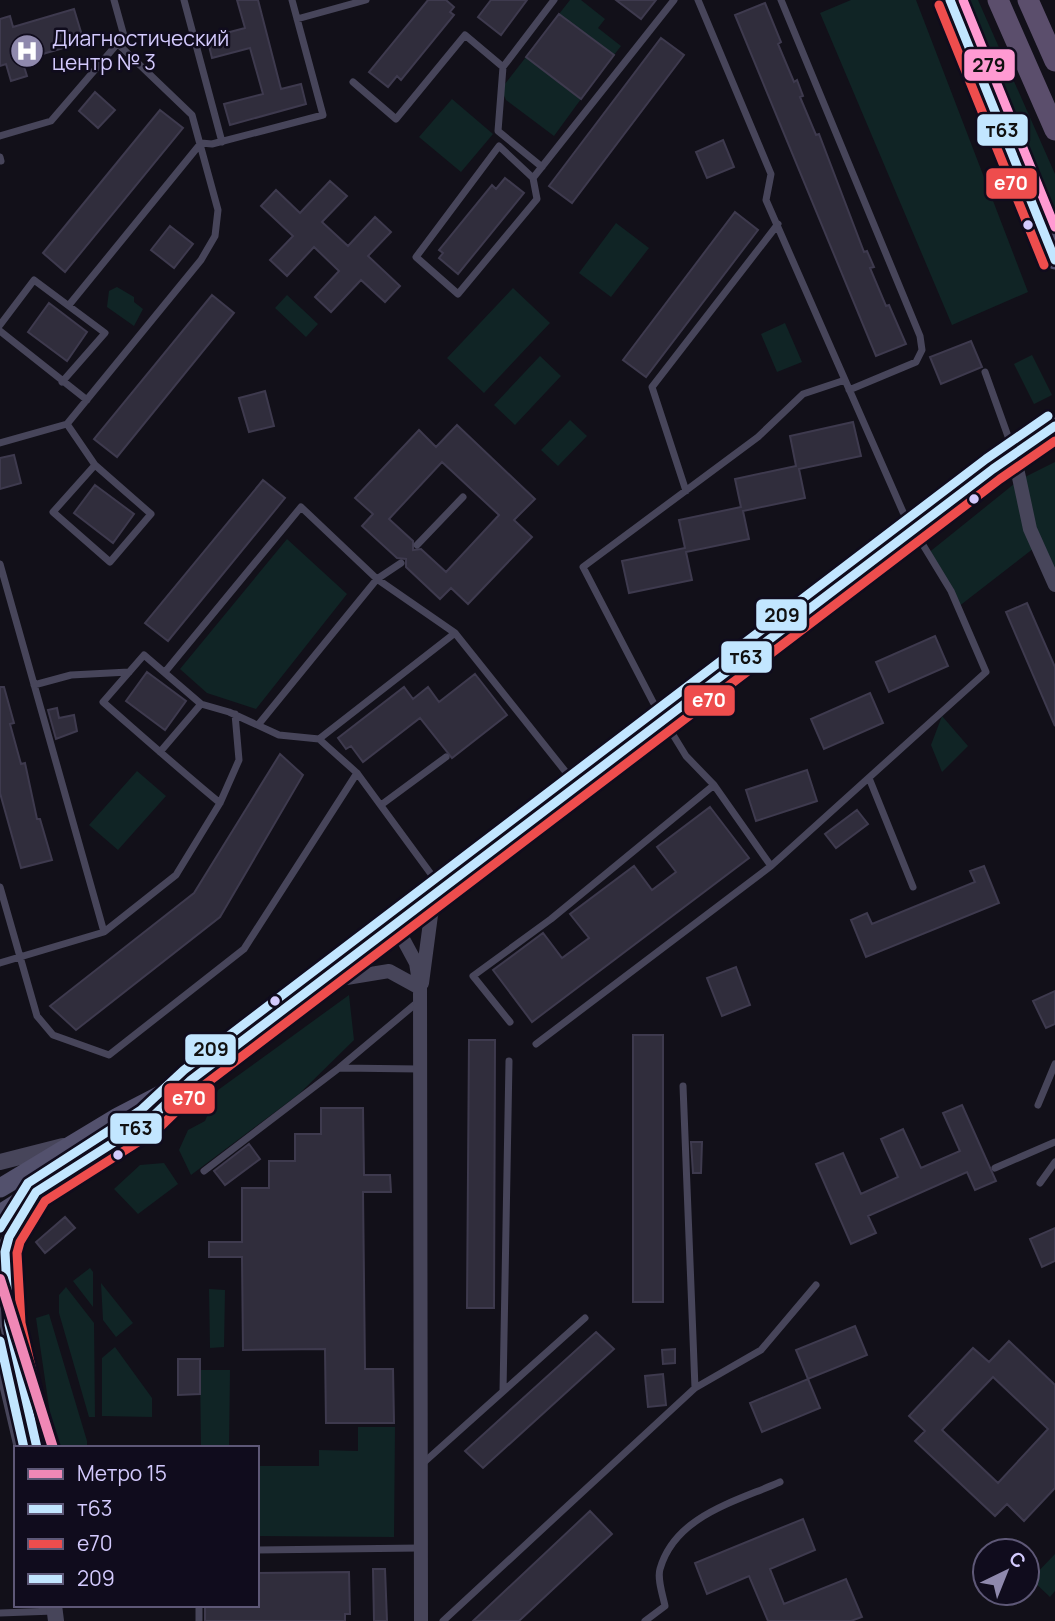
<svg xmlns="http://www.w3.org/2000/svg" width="1055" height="1621" font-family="Manrope,sans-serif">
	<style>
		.green { fill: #102425 }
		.building { fill: #302d3c; stroke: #3e3a4e; stroke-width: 2; fill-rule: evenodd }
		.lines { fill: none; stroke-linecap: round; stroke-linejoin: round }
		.service { stroke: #47455a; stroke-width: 7 }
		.minor { stroke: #47455a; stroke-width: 14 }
		.tertiary { stroke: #47455a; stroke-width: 16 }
		.secondary { stroke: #53516d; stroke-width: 19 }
		.primary { stroke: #5b4e6c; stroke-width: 21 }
		.bus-1-casing { stroke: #100c1d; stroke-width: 14 }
		.bus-2-casing { stroke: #100c1d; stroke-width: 14 }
		.bus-3-casing { stroke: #100c1d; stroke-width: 14 }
		.bus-4-casing { stroke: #100c1d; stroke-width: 14 }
		.bus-1 { stroke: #c2e6ff; stroke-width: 9 }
		.bus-2 { stroke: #ee4d4d; stroke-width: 9 }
		.bus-3 { stroke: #c2e6ff; stroke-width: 9 }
		.bus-4 { stroke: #ff9ad2; stroke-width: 9 }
		.metro-1-casing { stroke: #100c1d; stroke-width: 16 }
		.metro-1 { stroke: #f088b6; stroke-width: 10 }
		.bus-dot { fill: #d3cafd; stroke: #100c1d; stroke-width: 2.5 }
		.labels { text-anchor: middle; stroke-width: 5; stroke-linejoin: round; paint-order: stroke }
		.poi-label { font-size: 21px; fill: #d3cafd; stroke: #100c1d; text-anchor: start }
		.line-badge { stroke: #100c1d; stroke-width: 2.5 }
		.badge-label { font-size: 19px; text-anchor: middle; font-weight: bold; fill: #fff }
		.pale-badge-label { font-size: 19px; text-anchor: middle; font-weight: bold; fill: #111 }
	</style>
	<rect width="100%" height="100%" fill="#121019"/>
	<path class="green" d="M570,0H581L605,19L598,28L621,46L614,55L559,14Z
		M851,0H916L1028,292L952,325L820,13Z
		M959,0H978L1055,174V234Z
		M526,57L581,99L554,136L506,100L501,89Z
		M452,99L493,134L461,172L419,137Z
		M616,223L649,248L611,297L579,273Z
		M117,287L134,297V302L143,309L134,326L107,307L109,291Z
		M513,288L550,323L484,393L447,358Z
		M287,295L318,324L306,337L275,308Z
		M785,323L802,362L777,372L761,334Z
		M1032,355L1052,395L1034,404L1014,364Z
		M540,356L561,376L515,425L494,405Z
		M570,420L587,436L558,466L541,450Z
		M1055,462V581L1038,545L958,607L927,554L1019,480Z
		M287,539L347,594L256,709L207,693L180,669Z
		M942,716L968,746L942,772L931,745Z
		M137,771L166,796L118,850L89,825Z
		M349,995L354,1040L299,1094L191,1175L179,1150L188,1130L205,1121L218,1090Z
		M164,1163L178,1184L138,1214L114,1189L140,1165Z
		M90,1268L93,1272V1307L73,1281Z
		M101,1283L133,1323L116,1337L103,1320Z
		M66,1287L94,1323L95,1417H89L59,1313V1295Z
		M209,1289L225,1290L224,1347L210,1348Z
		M49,1314L87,1441V1448H55L36,1318Z
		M115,1347L152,1398V1417L102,1416V1358Z
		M200,1370H230L229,1448H201Z
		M358,1427H395L394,1537L257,1536V1466H319V1450L358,1451Z
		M1055,1554V1591L1050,1597L1031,1579Z"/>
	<path class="building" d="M237,0H258L281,89L301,84L306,104L230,125L224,104L263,94L250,48L212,58L207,38L245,28Z
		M428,0H446L454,7L450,12L454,15L401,80L397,76L388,87L369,72Z
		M491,0H527L501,35L478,17Z
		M616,0H656L641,19Z
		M765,3L781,42L778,44L794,82L797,80L803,96L800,97L816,135L819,134L864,252L867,251L874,267L870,268L886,306L889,305L906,344L876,356L735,15Z
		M74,9L84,42L22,60L27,76L11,81L6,64L0,66V19L10,16L13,27Z
		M559,14L614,55L581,99L526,57Z
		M661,38L684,55L572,203L549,186Z
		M95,92L115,110L98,128L79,111Z
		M160,110L183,128L65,272L43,253Z
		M723,140L734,167L707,178L696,152Z
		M505,178L524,193L458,274L439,258L443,253L439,250L492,185L496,189Z
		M330,181L347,196L322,222L348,246L375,217L391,232L368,256L400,286L385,302L361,280L331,312L315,297L339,271L314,247L287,276L270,260L293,236L261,206L276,190L300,213Z
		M735,212L758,230L646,377L623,360Z
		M170,226L193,244L174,268L151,250Z
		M212,295L234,313L117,457L94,439Z
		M49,303L87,332L67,361L28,332Z
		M971,341L982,367L941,384L930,357Z
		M265,391L274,426L249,432L239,398Z
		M853,422L861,456L799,469L805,498L743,511L749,539L686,552L692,580L629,593L622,561L685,548L679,520L741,507L735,479L796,466L790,436Z
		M457,425L535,499L514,520L532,537L468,604L451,588L440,599L406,567V559L397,558L362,526L373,514L355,498L419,430L436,447ZM442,462L499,515L446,572L421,549L413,550V541L389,519Z
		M14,455L21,483L0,489V458Z
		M263,480L285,498L168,641L145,623Z
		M95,485L134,514L113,543L74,513Z
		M1027,603L1055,667V726L1006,612Z
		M935,636L948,666L889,692L876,662Z
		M147,672L186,701L165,730L126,701Z
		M475,674L507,715L452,758L420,718L363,762L351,746L346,749L338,738L404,687L413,699L428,687L439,702Z
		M0,687H4L14,723L10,724L21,764L25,763L37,819H40L52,860L21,868L0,793Z
		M870,693L883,723L824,749L811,719Z
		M57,708L59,718L74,715L77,731L56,739L48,710Z
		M280,754L303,775L220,917L76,1030L50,1006L194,893Z
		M807,770L817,801L756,821L746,790Z
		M710,807L749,858L532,1022L493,970L543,933L562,958L589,938L570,914L634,866L652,890L676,872L657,847Z
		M857,810L868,824L836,848L825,834Z
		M984,866L999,903L866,957L851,920L867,913L872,924L975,882L970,871Z
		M736,967L750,1005L722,1016L707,978Z
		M1055,991V1024L1046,1028L1033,1001Z
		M633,1035H663V1302H633Z
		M469,1040H495L494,1308H467Z
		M962,1105L996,1181L975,1190L967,1172L868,1216L876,1233L851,1244L816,1164L843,1153L861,1194L898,1177L881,1139L903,1129L921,1168L960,1151L943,1113Z
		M321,1108H363L364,1175H390L391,1192H363L365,1369H393L394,1423H326L325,1349L243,1350L242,1257H209V1242H242V1188H269V1161H295V1134H321Z
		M691,1142H702L701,1173H693Z
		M249,1144L260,1159L225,1185L214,1171Z
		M65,1217L75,1228L45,1253L36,1242Z
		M1055,1228V1261L1042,1267L1030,1239Z
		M855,1326L867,1355L808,1379L796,1350Z
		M596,1332L614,1349L483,1468L465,1451Z
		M1009,1341L1055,1385V1488L1024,1521L1007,1504L995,1516L915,1441L925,1431L909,1416L973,1348L989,1362ZM993,1377L1048,1429L998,1483L942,1430Z
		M675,1349V1363L663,1364L662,1350Z
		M178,1359H200V1394L178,1395Z
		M663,1374L666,1405L648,1407L645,1376Z
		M808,1379L820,1408L762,1432L750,1403Z
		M590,1511L612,1534L519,1621H473Z
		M803,1519L815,1550L770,1569L784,1604L846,1579L862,1617L851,1621H768L749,1576L707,1594L695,1563Z
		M373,1569H385L387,1621H374Z
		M349,1572L350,1614H345V1621H205V1605H257V1573Z"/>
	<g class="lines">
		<path class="service" d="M184,0L222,142
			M781,0L920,336L922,350L916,362L849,390
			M297,19L366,0
			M503,67L498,131L542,167
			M353,82L396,119L465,35L503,67L554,0
			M0,136L51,121L124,36L114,0
			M499,146L533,178L537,199L458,294L416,257Z
			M0,157L1,161
			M533,178L674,0
			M69,305L201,143L212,144L323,115L292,0
			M0,325L34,280L105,333L62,382
			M0,331L87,400
			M985,372L1014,453
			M67,424L95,465L151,514L110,562L53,512L95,465
			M0,443L67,424L201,260L215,236L218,210L192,115L118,44
			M686,491L652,387L778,224
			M417,545L463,497
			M0,564L104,932
			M455,633L577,786
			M165,672L301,507L377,579L455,633L319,739
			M34,685L71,675L129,672
			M201,704L229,712L279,735L319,739L357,773L431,874L437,891
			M258,725L377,579L401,563
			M160,752L201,704L144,655L103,702C142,736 180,770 220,803
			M869,778L913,887
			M381,805L446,757
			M771,866L714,785L686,756L653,702L583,567L758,437L803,394L845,380
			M0,887L37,1016L53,1035L109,1055L244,949L357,773
			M0,963L104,932L176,875L220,803L239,760L235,714
			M510,1022L473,976L551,919L714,785
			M536,1044L771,866L986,672L951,591L903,512L766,200L771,174L698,0
			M340,1068L419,1069
			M1038,1105L1055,1064
			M995,1168L1055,1142
			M204,1171L339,1068L419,1001
			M1040,1183L1055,1162
			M695,1388L761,1350L816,1285
			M503,1391L509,1061
			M421,1465L585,1318
			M257,1550L420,1548
			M0,1613L54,1611
			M199,1621V1605
			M443,1621L695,1388L683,1086
			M645,1621L665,1606C663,1596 657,1579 660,1569C675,1516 735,1502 780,1482"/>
		<path class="minor" d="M1014,454L1030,529L1055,585
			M396,926L416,963L420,988L421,1621
			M322,982L389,971L420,988
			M422,983L431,915L438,894"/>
		<path class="tertiary" d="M0,1162L63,1146
			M0,1292L37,1448
			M8,1305L6,1246L36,1192
			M0,1354L22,1448
			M54,1605L56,1621"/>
		<path class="secondary" d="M950,0L1055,260
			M0,1188L118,1117L174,1088
			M0,1214L149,1120L191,1080L993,469L1055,426"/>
		<path class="primary" d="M998,0L1055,130
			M1028,0L1055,61"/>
		<g class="bus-1-casing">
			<path id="bus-1" d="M950,0L1055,260
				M37,1448L9,1325L5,1252L9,1237L36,1192L149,1120L191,1080L993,469L1055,426"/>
		</g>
		<g class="bus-2-casing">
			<path id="bus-2" d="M939,5L1044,265
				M49,1445L21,1323L17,1253L20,1242L45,1201L157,1130L199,1089L1000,479L1055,441"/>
		</g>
		<g class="bus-3-casing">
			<path id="bus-3" d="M0,1228L28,1183L141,1110L184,1070L986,459L1048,416
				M0,1341L24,1448"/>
		</g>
		<g class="bus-4-casing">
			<path id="bus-4" d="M963,0L1055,227"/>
		</g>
		<use href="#bus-1" class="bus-1"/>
		<use href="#bus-2" class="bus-2"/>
		<use href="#bus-3" class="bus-3"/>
		<use href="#bus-4" class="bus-4"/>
		<g class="metro-1-casing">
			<path id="metro-1" d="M0,1279L53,1448"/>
		</g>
		<use href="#metro-1" class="metro-1"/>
	</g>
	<defs>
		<g id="hospital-disc" transform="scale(1.75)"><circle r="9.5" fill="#8f89ad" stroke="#100c1d"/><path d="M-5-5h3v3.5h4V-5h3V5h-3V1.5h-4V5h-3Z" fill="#fff"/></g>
	</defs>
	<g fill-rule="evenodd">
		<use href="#hospital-disc" x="27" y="51"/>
	</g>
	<g class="bus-dot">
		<circle cx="1028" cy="225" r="6"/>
		<circle cx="974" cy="499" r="6"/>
		<circle cx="275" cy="1001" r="6"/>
		<circle cx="118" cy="1155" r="6"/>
	</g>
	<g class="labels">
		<g class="poi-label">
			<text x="52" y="46">Диагностический<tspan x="52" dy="24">центр № 3</tspan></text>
		</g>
	</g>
	<g class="line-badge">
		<rect x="963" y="48" width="53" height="34" rx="7" fill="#ff9ad2"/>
		<rect x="976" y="113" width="53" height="34" rx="7" fill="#c2e6ff"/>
		<rect x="985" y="167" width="53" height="33" rx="7" fill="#ee4d4d"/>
		<rect x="755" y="598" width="53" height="34" rx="7" fill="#c2e6ff"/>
		<rect x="720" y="640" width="53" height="34" rx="7" fill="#c2e6ff"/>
		<rect x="683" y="684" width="53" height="33" rx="7" fill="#ee4d4d"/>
		<rect x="184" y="1033" width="53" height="33" rx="7" fill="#c2e6ff"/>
		<rect x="163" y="1082" width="53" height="33" rx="7" fill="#ee4d4d"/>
		<rect x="109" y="1112" width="54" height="33" rx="7" fill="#c2e6ff"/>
	</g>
	<g class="badge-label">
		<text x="1011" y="190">е70</text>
		<text x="709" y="707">е70</text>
		<text x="189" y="1105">е70</text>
	</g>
	<g class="pale-badge-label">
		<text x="989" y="72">279</text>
		<text x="1002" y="137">т63</text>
		<text x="782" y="622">209</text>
		<text x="746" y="664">т63</text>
		<text x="211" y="1056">209</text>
		<text x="136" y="1135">т63</text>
	</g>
	<rect x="14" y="1446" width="245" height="161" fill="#100c1d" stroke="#5e5877" stroke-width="2"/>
	<rect x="28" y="1469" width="35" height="10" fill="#f088b6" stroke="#5e5877" stroke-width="2"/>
	<text x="77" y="1481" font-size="21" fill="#d3cafd">Метро 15</text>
	<rect x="28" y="1504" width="35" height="10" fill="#c2e6ff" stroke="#5e5877" stroke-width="2"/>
	<text x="77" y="1516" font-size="21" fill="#d3cafd">т63</text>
	<rect x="28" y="1539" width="35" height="10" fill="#ee4d4d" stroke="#5e5877" stroke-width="2"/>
	<text x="77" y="1551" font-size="21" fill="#d3cafd">е70</text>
	<rect x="28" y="1574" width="35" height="10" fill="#c2e6ff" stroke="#5e5877" stroke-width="2"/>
	<text x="77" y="1586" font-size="21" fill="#d3cafd">209</text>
	<g transform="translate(1006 1572) rotate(43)"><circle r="33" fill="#100c1d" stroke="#5e5877" stroke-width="2"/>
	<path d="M0-5L12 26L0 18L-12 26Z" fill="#8f89ad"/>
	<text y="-10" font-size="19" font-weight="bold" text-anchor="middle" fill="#d3cafd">С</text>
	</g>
</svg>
